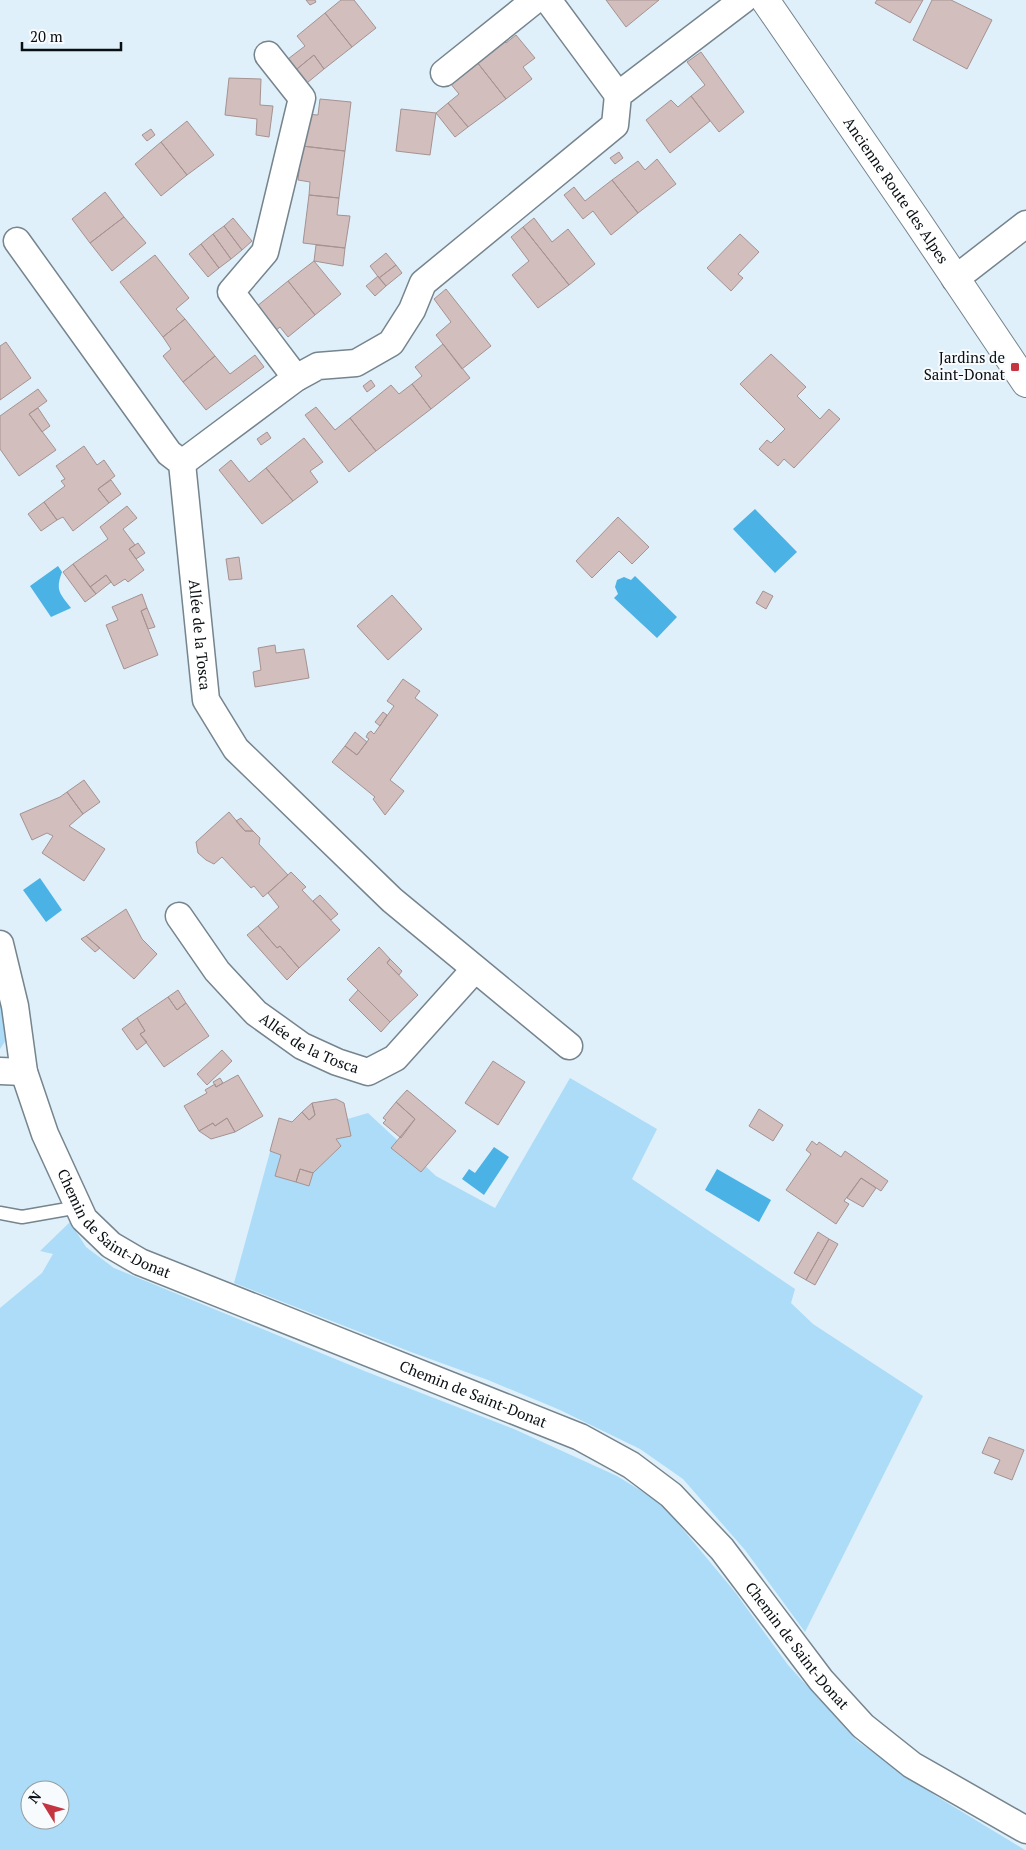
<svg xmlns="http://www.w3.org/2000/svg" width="1026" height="1850" font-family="'PT Serif',serif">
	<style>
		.green { fill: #acdcf8; fill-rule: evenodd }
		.water { fill: #4bb2e6 }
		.building { fill: #d2bebd; stroke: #a59291 }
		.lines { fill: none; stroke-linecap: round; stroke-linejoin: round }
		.lane-casing { stroke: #75848d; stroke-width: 15 }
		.street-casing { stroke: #75848d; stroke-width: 29 }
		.secondary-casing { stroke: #75848d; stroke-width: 30 }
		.lane { stroke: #fff; stroke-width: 12 }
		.street { stroke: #fff; stroke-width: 26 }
		.secondary { stroke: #fff; stroke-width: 28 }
		.poi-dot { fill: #c53541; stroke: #f7fbfd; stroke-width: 2 }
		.labels { text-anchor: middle; stroke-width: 4; stroke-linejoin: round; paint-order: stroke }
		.street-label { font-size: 15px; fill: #080e11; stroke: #f7fbfd }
		.poi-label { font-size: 15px; fill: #080e11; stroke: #f7fbfd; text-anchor: end }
	</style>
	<rect width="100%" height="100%" fill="#dff0fa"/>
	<path class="green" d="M0,996L7,1035L6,1040L0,1049Z
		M570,1078L657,1129L632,1179L795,1289L791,1303L813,1324L923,1396L805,1632L745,1550L683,1479L640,1449L560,1410L488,1380L411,1352L234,1283L273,1141L368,1113L436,1176L495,1208Z
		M70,1222L86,1247L114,1268L367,1372L514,1429L617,1476L661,1503L735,1592L788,1665L857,1741L936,1796L1025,1850H0V1308L42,1273L53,1254L40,1251ZM30,1790H60V1820H30Z"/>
	<path class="water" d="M755,509L797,552L775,573L733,529Z
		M58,566L62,572C55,591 60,593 71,608L51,617L30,586Z
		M635,576L677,617L657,638L614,598L618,594L615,587L617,580L624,577L631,580Z
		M40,878L62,910L46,922L23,890Z
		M494,1147L509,1157L484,1195L462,1179L469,1169L475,1173Z
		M717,1169L771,1200L759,1222L705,1190Z"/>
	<path class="building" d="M306,0H315L316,2L310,5Z
		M341,0H354L376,28L352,47L325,13Z
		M606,0H659L626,27Z
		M877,0H923L910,23L875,3Z
		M932,0H951L992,20L967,69L913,40Z
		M325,13L352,47L324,69L314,55L292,73L284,62L305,46L297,36Z
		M499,35L506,43L516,35L535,58L523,67L532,79L506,99L473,57Z
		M701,52L744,112L719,132L691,96L705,85L687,62Z
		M314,55L324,69L302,87L292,73Z
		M473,57L506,99L468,127L448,103L459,94L450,83Z
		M229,78L261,79L260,105L273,106L269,137L256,135L257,119L225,115Z
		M691,96L710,121L670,153L646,120L671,100L678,107Z
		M320,99L351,102L345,151L302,146L305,114L318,115Z
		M448,103L468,127L455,137L436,113Z
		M401,109L436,113L430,155L396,151Z
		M187,121L214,155L187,175L161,142Z
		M151,129L155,135L147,141L142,135Z
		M161,142L187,175L161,196L135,164Z
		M302,146L345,151L339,198L309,195L310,182L298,180Z
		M619,152L623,158L615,164L610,158Z
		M657,159L676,184L638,213L612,180L638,161L645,170Z
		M612,180L638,213L611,235L593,211L583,219L564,195L574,187L585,201Z
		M105,192L124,217L90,243L72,219Z
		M309,195L339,198L337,215L350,216L345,248L303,243Z
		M124,217L146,243L112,271L90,243Z
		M233,218L252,241L242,250L224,226Z
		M534,218L552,242L568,229L595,264L569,285L523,227Z
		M224,226L242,250L231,259L213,234Z
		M523,227L569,285L538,308L512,275L529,261L511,237Z
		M213,234L231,259L219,268L201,244Z
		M740,234L759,252L738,274L743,278L731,291L707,268Z
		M201,244L219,268L208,277L189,254Z
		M316,245L345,248L343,266L314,261Z
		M386,253L396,265L379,278L370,266Z
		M155,255L189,298L176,309L185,319L163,337L120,282Z
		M314,261L341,294L315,315L288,281Z
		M396,265L402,273L386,286L379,278Z
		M378,276L386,286L375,296L366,286Z
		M288,281L315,315L288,337L280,327L270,335L251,311Z
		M446,289L491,346L462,369L436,335L451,322L434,299Z
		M185,319L215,356L183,382L163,356L171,349L163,337Z
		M6,342L31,378L0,400V346Z
		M443,344L470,378L431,409L412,384L422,376L415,367Z
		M771,354L806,387L797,396L820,419L829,409L840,419L794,468L784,459L778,466L759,449L767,440L771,443L785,429L740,384Z
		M255,355L264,367L206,410L183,382L215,356L230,374Z
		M371,380L375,386L367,392L363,386Z
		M412,384L431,409L376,451L350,418L391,385L399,394Z
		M38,389L47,401L29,414L56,450L19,476L0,449V416Z
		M316,407L335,430L350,418L376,451L349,472L305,415Z
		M38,408L50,426L42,432L29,414Z
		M267,432L271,438L261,445L257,439Z
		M304,438L323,462L310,471L318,482L293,501L266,468Z
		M84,446L97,465L104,460L115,476L98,489L109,503L73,531L63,517L57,520L44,502L65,486L61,481L65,479L56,466Z
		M231,460L249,482L266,468L293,501L262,524L219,470Z
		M111,480L121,494L109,503L98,489Z
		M44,502L57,520L41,531L28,514Z
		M127,506L137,518L123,529L135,545L129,549L144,570L128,582L125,579L114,586L106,575L90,587L73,564L108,539L100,527Z
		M618,517L649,547L632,564L619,551L592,578L576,561Z
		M138,543L145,553L136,559L129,549Z
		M239,557L242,579L229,580L226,559Z
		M73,564L96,594L85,602L63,572Z
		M106,575L111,582L96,594L90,587Z
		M763,591L773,596L766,609L756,603Z
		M142,594L147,608L141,611L158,655L124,669L106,625L118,620L112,607Z
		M392,595L422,629L388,660L357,626Z
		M147,608L155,627L148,629L141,611Z
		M275,645L276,653L304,649L309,678L255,687L253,672L261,670L258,648Z
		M403,679L420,691L415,698L438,715L390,780L404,791L385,815L373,799L375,797L332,762L345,746L357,755L369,739L366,737L368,733L371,731L374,734L394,706L387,701Z
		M383,712L387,715L380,726L375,722Z
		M355,732L367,742L357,755L345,746Z
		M84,780L100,802L83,814L67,792Z
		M67,792L83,814L69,826L105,849L84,881L42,853L53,836L47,833L32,840L20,814L60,797Z
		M229,812L245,831H253L260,838L259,844L288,875L263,897L254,886L251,888L222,857L214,864L206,860L198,853L196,842Z
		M241,818L253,831H245L236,821Z
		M291,872L306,887L302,890L340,930L299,968L280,946L277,948L258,926L279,907L268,893Z
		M320,895L338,914L331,920L313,901Z
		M126,909L142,939L157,954L134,979L86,936Z
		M258,926L277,948L280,946L299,968L287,980L247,935Z
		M86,936L100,948L95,952L81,939Z
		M379,947L390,959L387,963L418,995L390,1022L347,979Z
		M390,959L402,971L399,975L387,963Z
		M178,990L186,1003L177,1010L168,997Z
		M358,990L390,1022L381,1032L349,1000Z
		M168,997L177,1010L186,1003L209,1036L164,1067L140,1034L145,1031L137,1018Z
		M137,1018L145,1031L140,1034L147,1042L137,1050L122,1029Z
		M222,1050L232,1061L207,1085L197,1074Z
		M493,1061L525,1082L498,1125L465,1103Z
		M238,1075L263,1116L235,1132L227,1118L215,1126L213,1123L199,1131L184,1106L207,1093L205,1090L215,1084L216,1087Z
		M220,1078L223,1083L216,1087L213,1082Z
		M407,1090L456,1131L421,1172L391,1148L415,1119L396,1102Z
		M336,1099L344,1103L351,1136L336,1139L341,1146L313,1173L300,1169L296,1182L275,1176L281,1155L270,1151L279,1118L292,1122L302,1112L309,1120L315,1115L312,1103Z
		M396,1102L415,1119L401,1138L383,1123L386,1120L383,1118Z
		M312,1103L315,1115L309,1120L302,1112Z
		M759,1109L783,1125L773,1141L749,1126Z
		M227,1118L235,1132L211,1139L199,1131L213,1123L215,1126Z
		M812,1141L817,1145L819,1142L841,1157L845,1151L888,1181L881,1191L861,1178L844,1201L849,1204L836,1224L786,1190L811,1154L806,1150Z
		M300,1169L313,1173L309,1186L296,1182Z
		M861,1178L876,1188L863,1207L847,1198Z
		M818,1232L829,1239L806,1280L794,1273Z
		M829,1239L838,1244L815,1285L806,1280Z
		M989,1437L1024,1450L1012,1480L994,1473L1000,1460L982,1453Z"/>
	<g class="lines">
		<g class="lane-casing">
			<path id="lane" d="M0,1213L22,1217L79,1207"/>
		</g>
		<g class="street-casing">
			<g id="street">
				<path d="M548,0L618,95"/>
				<path d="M268,55L302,98L265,252L231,292L296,378"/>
				<path d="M444,73L535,0"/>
				<path id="s1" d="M17,241L169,453L182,463L206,700L236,749L392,900L569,1046"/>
				<path d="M955,279L1026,224"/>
				<path d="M182,463L296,378L318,366L356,363L391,343L412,310L423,283L615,125L618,95L743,0"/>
				<path id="s2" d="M179,916L217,971L256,1013L302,1046L337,1062L368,1072L395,1058L475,969"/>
				<path id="s3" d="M0,944L15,1006L24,1072L45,1134L84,1219L111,1245L140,1262L580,1437L631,1465L671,1495L722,1549L821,1680L863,1726L912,1765L1026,1830"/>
				<path d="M0,1071L24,1072"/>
			</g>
		</g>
		<g class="secondary-casing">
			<g id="secondary">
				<path id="s4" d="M765,0L917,221L1026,383"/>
			</g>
		</g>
		<use href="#lane" class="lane"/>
		<use href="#street" class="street"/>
		<use href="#secondary" class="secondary"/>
	</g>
	<rect class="poi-dot" x="1010" y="362" width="10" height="10" rx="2.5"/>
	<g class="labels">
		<g class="street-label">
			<text dy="5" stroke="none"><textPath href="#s4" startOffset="231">Ancienne Route des Alpes</textPath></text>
			<text dy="5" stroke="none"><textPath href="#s1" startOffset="450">Allée de la Tosca</textPath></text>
			<text dy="5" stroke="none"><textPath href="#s2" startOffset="186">Allée de la Tosca</textPath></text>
			<text dy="5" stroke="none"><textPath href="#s3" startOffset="314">Chemin de Saint-Donat</textPath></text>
			<text dy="5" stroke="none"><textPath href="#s3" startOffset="719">Chemin de Saint-Donat</textPath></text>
			<text dy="5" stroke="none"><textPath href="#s3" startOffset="1139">Chemin de Saint-Donat</textPath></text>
		</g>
		<g class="poi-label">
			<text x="1005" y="363">Jardins de<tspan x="1005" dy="17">Saint-Donat</tspan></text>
		</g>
	</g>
	<g transform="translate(45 1805) rotate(307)"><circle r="24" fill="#f7fbfd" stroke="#979c9f"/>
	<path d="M0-4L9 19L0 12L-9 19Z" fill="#c53541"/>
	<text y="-8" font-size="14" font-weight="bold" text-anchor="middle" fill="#080e11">N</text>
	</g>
	<path d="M22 42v8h99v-8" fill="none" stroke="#080e11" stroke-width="2.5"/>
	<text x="30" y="42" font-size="15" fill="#080e11" stroke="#f7fbfd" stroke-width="4" paint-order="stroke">20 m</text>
</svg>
